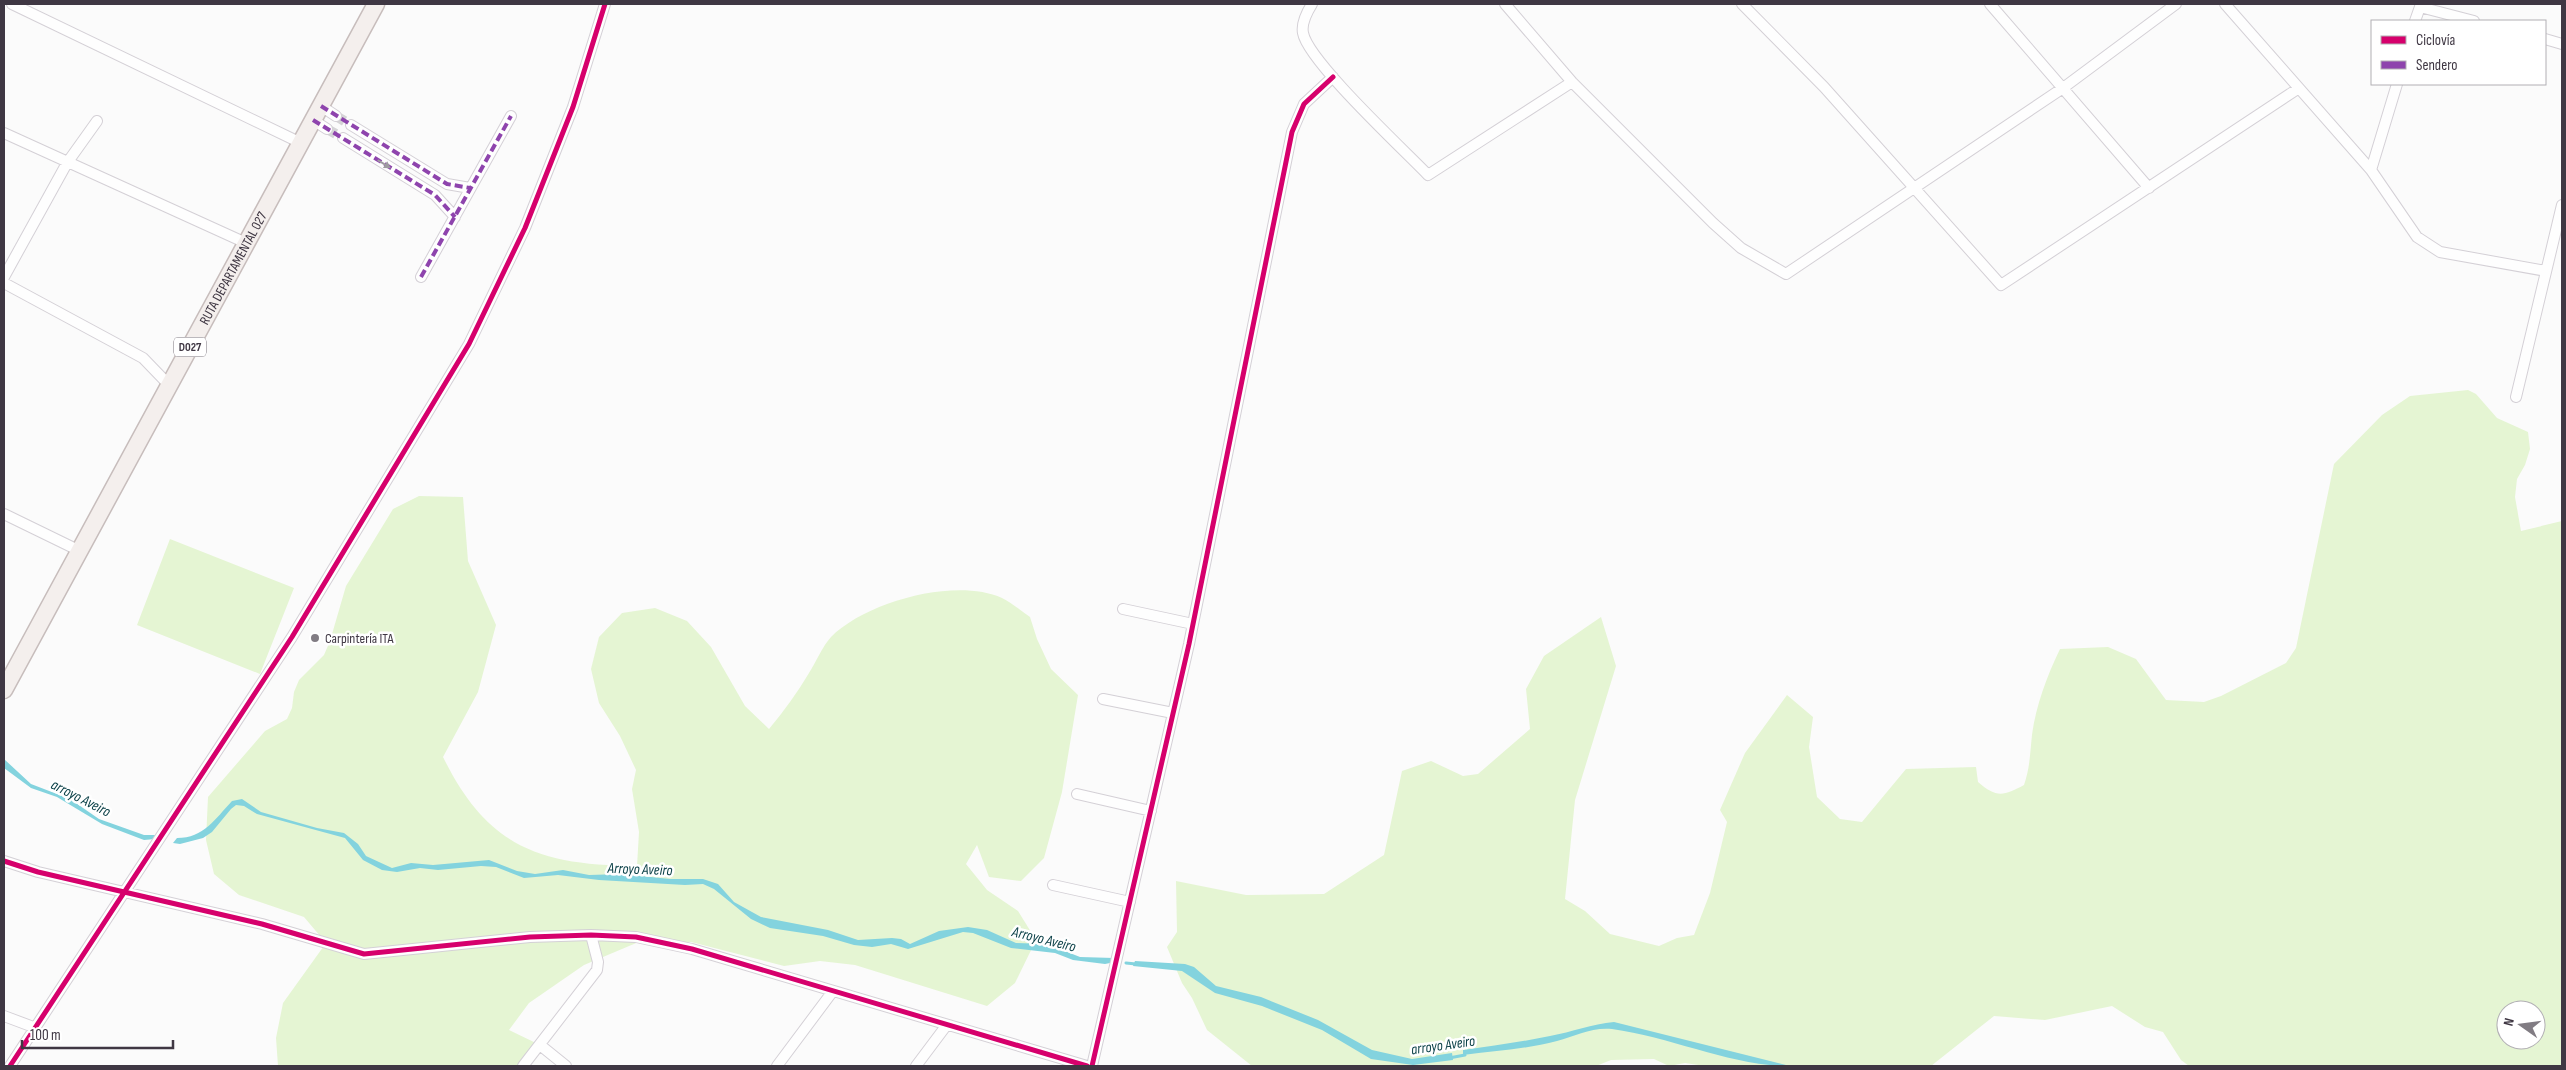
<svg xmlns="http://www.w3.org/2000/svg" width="2566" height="1070" font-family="'Sofia Sans Condensed',sans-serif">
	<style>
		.green { fill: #e5f5d3; fill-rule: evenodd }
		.water { fill: #83d3de }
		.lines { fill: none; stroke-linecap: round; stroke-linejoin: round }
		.stream { stroke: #83d3de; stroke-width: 3 }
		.minor-tunnel { stroke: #d5d4d6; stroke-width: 10; stroke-dasharray: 10 5; stroke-linecap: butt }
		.minor-casing { stroke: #d4d0d6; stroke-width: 12 }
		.primary-casing { stroke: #c7bdbc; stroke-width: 19 }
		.minor { stroke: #fefefe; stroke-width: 10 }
		.primary { stroke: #f4efed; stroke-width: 16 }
		.quiet { stroke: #8e44ad; stroke-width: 4; stroke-dasharray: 8 4; stroke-linecap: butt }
		.cycleway-casing { stroke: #fff; stroke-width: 8 }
		.cycleway { stroke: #d6006c; stroke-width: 5 }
		.oneway { fill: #9e9aa0 }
		.poi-dot { fill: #817c83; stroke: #fff; stroke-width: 2 }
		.labels { text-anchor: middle; stroke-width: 5; stroke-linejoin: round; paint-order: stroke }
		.shield { fill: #fff; stroke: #79737b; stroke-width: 1 }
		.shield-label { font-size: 12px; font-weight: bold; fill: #3f3743 }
		.street-label { font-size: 14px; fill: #3f3743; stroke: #fff }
		.poi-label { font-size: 14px; fill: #3f3743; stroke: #fff; text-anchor: start }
		.water-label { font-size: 15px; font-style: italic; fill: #0d4249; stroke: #fff }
	</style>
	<rect width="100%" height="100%" fill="#fbfbfb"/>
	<path class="green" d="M2468,390L2476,394L2497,418L2528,432L2530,449L2525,465L2517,479L2515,497L2521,531L2562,521V1066H2189L2181,1060L2163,1032L2145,1027L2112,1006L2045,1020L1994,1016L1931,1066H1705L1685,1063L1669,1066L1654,1059L1611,1060L1596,1066H1252L1207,1030L1192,998L1182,983L1167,947L1177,932L1176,881L1246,895L1324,894L1384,855L1402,771L1431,761L1463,776L1478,774L1530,729L1526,689L1544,656L1601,617L1616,666L1575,800L1565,899L1585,911L1610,934L1659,946L1677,938L1694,935L1710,893L1727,822L1720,810L1745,753L1787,695L1813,717L1809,747L1817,797L1840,819L1862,822L1906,769L1976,767L1978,782C1996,798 2004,796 2024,785C2030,768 2030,753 2032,735C2036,705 2047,676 2060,649L2108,647L2136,659L2166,700L2204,702L2221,696L2286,663L2296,648L2334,464L2382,415L2410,396ZM2506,1010H2536V1040H2506Z
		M419,496L463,497L468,561L496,625L478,692L443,757C488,848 540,865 637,866L639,832L632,789L636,770L620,736L599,703L591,669L599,637L622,613L655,608L687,621L711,647L745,706L769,729C784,711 797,693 809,673C816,662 822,647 831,637C866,602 955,577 1002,598C1012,603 1021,611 1030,617L1037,639L1051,669L1078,695L1062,792L1044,858L1021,881L989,877L977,845L966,864L987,890L1018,911L1036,940L1015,983L987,1006L855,965L820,961L784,966L691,942L658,945L641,941L584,965L529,1003L509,1030L540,1045L526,1066H278L276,1038L283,1003L326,943L304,917L239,895L214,874L206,840L208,797L265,731L287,719L292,708L294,692L299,680L324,655L330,641L346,586L393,509Z
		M170,539L294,588L260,674L137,625Z"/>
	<path class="water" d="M4,759L31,784L70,799L99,819L144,835H157L155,839L144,840L102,824L57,797L31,788L4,768Z
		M242,799L261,812L317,828L344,833L358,844L366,856L392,868L411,863L433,865L489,860L517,871L535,874L563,870L589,875L622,874L670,879H703L718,884L734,902L761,917L828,930L858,940L892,938L901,939L910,944L939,931L968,927L987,930L1016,943L1047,944L1080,957L1114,958L1115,962L1105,964L1073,960L1055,953L1011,948L973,933L963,932L908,949L891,944L872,947L854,945L823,936L770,928L751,919L714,889L703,884L685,885L599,880L558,875L524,878L496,867L481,866L438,870L420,868L397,872L382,870L363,860L345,838L257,814L244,806L236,805L231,809L212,832L203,838L180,844L173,843L177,838C204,838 215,819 232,801Z
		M1135,961L1185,964L1194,967L1216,986L1261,997L1318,1020L1372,1050L1412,1059L1452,1053L1453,1060L1413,1065L1371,1059L1322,1030L1262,1006L1215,993L1182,971L1133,966Z
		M1614,1022L1790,1066C1730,1066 1672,1037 1612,1029C1592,1027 1575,1036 1557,1041C1527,1049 1494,1051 1463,1055V1050C1492,1046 1521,1042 1550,1036C1572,1032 1592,1024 1614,1022Z"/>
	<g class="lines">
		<path class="stream" d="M1126,963L1136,964
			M1449,1058L1465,1055"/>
		<path class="minor-tunnel" d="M336,116L351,125
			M327,129L343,138"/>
		<g class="minor-casing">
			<path id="minor" d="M12,4L301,143
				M1312,4C1307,12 1301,23 1303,33C1308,61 1403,149 1428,175L1572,82
				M1505,4L1572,82L1713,223L1741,248L1786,274L2063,88L2176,4
				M1742,4L1824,87L2001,285L2299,88
				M1990,4L2149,188
				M2225,4L2371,170L2417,237L2440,252L2546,271
				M2420,7L2474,21
				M2415,21L2421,4
				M2545,39L2562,44
				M321,106L336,116
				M313,120L327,129
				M351,125L447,184L470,188
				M4,133L246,243
				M343,138L435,195L455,217
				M2371,170L2397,84
				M4,277L67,163L97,121
				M421,277L511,116
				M4,283L143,358L170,386
				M2516,397L2562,205
				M4,514L80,551
				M1123,609L1193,624
				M1103,699L1173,713
				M1077,794L1151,811
				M4,861L38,872L262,924L364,954L530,937L591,935L636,937L692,949L1087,1066
				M1053,885L1130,902
				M4,1016L36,1028
				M540,1045L566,1066
				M10,1066L292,637L469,344L525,228L573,107L605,4
				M523,1066L597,970L598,962L591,935
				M777,1066L833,991
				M916,1066L946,1026
				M1092,1066L1189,644L1292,132L1304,104L1333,77"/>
		</g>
		<g class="primary-casing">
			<g id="primary">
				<path id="s1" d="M4,690L376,4"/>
			</g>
		</g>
		<use href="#minor" class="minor"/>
		<use href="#primary" class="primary"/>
		<path class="quiet" d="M321,106L447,184L470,188
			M313,120L435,195L455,217
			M421,277L511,116"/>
		<g class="cycleway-casing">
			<path id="cycleway" d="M4,861L38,872L262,924L364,954L530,937L591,935L636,937L692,949L1087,1066
				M10,1066L292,637L469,344L525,228L573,107L605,4
				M1092,1066L1189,644L1292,132L1304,104L1333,77"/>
		</g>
		<use href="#cycleway" class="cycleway"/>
	</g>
	<defs><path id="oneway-solid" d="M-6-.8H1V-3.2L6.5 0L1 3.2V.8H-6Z" transform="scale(1.25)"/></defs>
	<use class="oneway" href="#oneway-solid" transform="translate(384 164) rotate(32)"/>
	<circle class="poi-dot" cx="315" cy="638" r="5"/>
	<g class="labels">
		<rect class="shield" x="174" y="337.5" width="32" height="19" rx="4"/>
		<g class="shield-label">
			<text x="190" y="351">D027</text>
		</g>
		<g class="street-label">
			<text dy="5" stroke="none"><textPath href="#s1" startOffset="480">RUTA DEPARTAMENTAL 027</textPath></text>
		</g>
		<g class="poi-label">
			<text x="325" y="643">Carpintería ITA</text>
		</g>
		<g class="water-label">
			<text transform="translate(81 798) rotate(27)" y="5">arroyo Aveiro</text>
			<text transform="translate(640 869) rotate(2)" y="5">Arroyo Aveiro</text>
			<text transform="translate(1044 939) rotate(14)" y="5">Arroyo Aveiro</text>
			<text transform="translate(1443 1045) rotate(-8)" y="5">arroyo Aveiro</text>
		</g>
	</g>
	<rect width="2566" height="1070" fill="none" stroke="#3f3743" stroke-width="10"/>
	<rect x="2371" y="20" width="175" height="65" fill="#ffffff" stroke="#b2afb4"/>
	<rect x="2381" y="36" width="25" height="8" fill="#d6006c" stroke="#b2afb4"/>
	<text x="2416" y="45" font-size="15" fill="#3f3743">Ciclovía</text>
	<rect x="2381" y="61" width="25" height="8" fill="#8e44ad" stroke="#b2afb4"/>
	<text x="2416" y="70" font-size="15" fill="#3f3743">Sendero</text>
	<g transform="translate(2521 1025) rotate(284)"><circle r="24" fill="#ffffff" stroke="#b2afb4"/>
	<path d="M0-4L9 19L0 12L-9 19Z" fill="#817c83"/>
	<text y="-8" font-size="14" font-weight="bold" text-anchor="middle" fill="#3f3743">N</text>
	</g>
	<path d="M22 1040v8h151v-8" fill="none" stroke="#3f3743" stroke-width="2.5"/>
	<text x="30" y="1040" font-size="15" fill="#3f3743" stroke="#ffffff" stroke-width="4" paint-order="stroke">100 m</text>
</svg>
